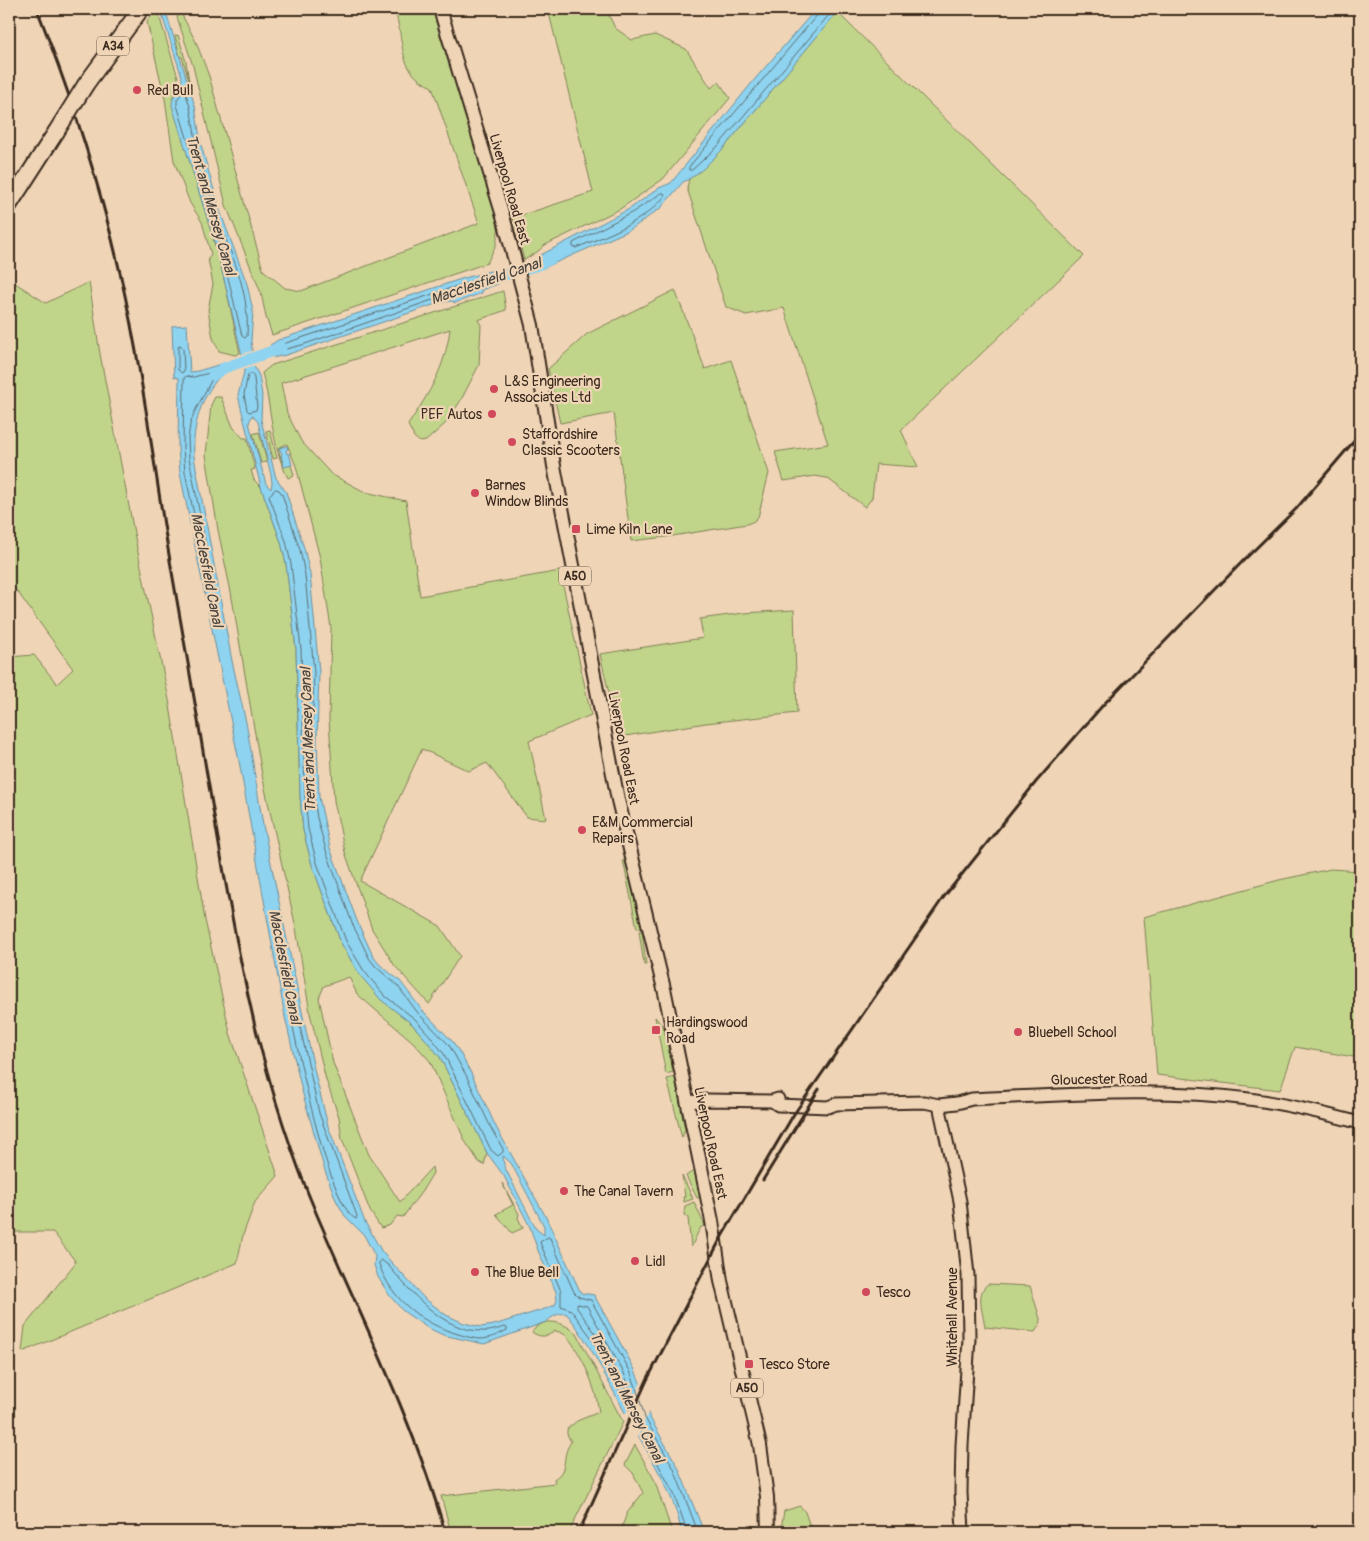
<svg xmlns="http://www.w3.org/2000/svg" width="1369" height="1541" font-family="Pangolin,sans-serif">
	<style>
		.green { fill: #c1d58a; stroke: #7e8054 }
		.water { fill: #8ed3f0; stroke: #6d8f9c; fill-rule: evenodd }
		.pier { fill: #efd4b6 }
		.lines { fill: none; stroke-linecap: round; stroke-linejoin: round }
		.shore { stroke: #5c6e72; stroke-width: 1 }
		.canal { stroke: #8ed3f0; stroke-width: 11 }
		.secondary-casing { stroke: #3b2a1e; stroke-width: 15 }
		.primary-casing { stroke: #3b2a1e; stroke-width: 16 }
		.highway-casing { stroke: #3b2a1e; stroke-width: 19 }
		.secondary { stroke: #efd4b6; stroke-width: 11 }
		.primary { stroke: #efd4b6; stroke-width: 12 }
		.highway { stroke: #efd4b6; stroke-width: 15 }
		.rail { stroke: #3b2a1e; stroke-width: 3 }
		.highway-bridge-casing { stroke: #3b2a1e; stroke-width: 19; stroke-linecap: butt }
		.highway-bridge { stroke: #efd4b6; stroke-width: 15 }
		.poi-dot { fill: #d1495b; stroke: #efd4b6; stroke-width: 2 }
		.labels { text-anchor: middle; stroke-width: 4.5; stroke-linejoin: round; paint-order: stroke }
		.shield { fill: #efd4b6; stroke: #715d4c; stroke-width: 1 }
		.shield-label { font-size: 12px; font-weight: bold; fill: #3b2a1e }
		.poi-label { font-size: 14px; fill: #3b2a1e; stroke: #efd4b6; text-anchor: start }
		.street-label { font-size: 14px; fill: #3b2a1e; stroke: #efd4b6 }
		.water-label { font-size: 15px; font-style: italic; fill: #47433e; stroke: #efd4b6 }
	</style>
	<rect width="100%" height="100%" fill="#efd4b6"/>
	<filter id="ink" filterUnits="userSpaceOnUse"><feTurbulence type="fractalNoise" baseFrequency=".02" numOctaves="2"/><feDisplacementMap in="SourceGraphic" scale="10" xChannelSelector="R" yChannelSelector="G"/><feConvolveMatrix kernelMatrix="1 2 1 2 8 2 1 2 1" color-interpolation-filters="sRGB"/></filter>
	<g filter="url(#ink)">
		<path class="green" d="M157,9L175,68L178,77L177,86L179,87L172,98C184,149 202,198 216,249C226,283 232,318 240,353L235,355L219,351L213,338L208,310L213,284L208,259L211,254L202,222L190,203L174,161L165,99L147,22Z
			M394,9H432L499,225L496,245L487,263L272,335L266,317L261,293L226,205L193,66L177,17L181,13L196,42L209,76L263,270L285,288L301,291L479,223L432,87C395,71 406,40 394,9Z
			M548,9H606L615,28L632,40L655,35L686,49L711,88L719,82L730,98L663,179L620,209L545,245L537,252L524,260L513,218L593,192Z
			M837,12L1084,256L901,430L918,467L876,464L872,498L865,507L827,478L815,476L784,481L775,452L828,444L784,308L746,315L726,307L687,188L689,179L722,150Z
			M178,35L186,62L189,81L182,57H180L175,36Z
			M9,279L46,303L89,282L100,354L135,538L169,700L205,920L230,1033L278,1176L255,1202L243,1235L237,1263L22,1352L25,1326L76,1262L53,1232H9V657L34,655L57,684L73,669L9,580Z
			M675,290L705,369L731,360L769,473L758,517L754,521L747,524L666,537L631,541L614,413L560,423L548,369L587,334Z
			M503,291L506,310L478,320L481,325L479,365L461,400L446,423L426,441L420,442L414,437L408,425C430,392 445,368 450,329L281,383L287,413L301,441L331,474L365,492L406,501L420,596L560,571L591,715L529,741L546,819L527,817L487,763L469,771L422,749L360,881L440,926L460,956L429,1004L395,966L372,929L345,852L334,801L329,719L331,628L320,558L296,466L287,444L278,448L283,466L291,465L294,475L288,478C271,446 272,407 262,373L272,365Z
			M215,397H221L233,427L243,438H247L255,469L251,470L254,480L261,487L281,542L286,564L296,649L300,796L303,830L312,865L341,943L359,974L381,999L411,1023L427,1041L440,1057L487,1153L484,1165L479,1162L465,1141L430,1061L413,1042L357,994L349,977L324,986L319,998L333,1063L369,1155L400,1202L432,1167L433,1173L422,1191L403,1217L397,1216L390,1225L381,1228L370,1211L342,1139L339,1117L326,1080L310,1013L296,928L262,775L231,592L218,530L206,455L211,405Z
			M270,430L277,458L273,459L266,431Z
			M259,432L267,462L261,463L253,434Z
			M794,610L797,713L706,723L619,737L600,654L703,638L700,619L744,613Z
			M623,860H625L642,928H637Z
			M1331,869L1360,871V1058L1295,1047L1280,1090L1157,1075L1144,917L1279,880Z
			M639,931H642L646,965H644Z
			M655,1017L664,1028L673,1072L666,1074Z
			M675,1077L685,1130L682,1138L667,1079Z
			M695,1171L701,1197L697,1198L686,1176L692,1172Z
			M682,1175L693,1199L684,1202L683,1197H685Z
			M502,1183L519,1214L518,1218L523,1228L512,1233L496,1214L513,1205Z
			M694,1202L705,1226L701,1227C697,1233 695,1240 691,1247L688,1218L684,1215L685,1206Z
			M988,1284L1030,1286L1041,1322L1035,1332L985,1327C983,1313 975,1293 988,1284Z
			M546,1322C559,1321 568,1326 577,1334L623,1422L569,1532H451L441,1496L555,1483L554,1479C570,1469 560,1457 571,1442L567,1434V1429L577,1421L599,1412C595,1385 584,1358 567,1336L560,1332L555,1331C548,1337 539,1338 532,1332L537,1326Z
			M635,1445L654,1479L672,1532H620L627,1513L643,1493L633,1473L625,1465Z
			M800,1506L805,1512L812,1532H794L791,1525L781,1529L784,1511Z"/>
		<path class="water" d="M160,9H165L195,106L201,145L220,211L247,284L253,311L251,341L254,366L259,376L262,395L261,420L276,478L286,492L304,548L310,574L319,672L317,740L319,797L330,848L357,921L373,956L379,964L400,981L422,1010L453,1042L460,1053L471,1073L496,1127L547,1219L579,1289L581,1293L594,1295L634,1368L641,1385L649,1416L678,1467L704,1532H681C677,1495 641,1442 623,1409C605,1376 590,1343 567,1314C559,1312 552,1317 546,1322L484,1344L443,1335L426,1327L403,1311L389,1295L378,1277L374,1265L375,1256L364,1235L345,1216L336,1200L324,1168L302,1091L285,1017L239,761L180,473L178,448L179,378L174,377L172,326L187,325L190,372L198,371L221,364L224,368V372C201,394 192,426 194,457L232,661L247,727L263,825L314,1069L328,1126L365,1222L382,1252L424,1298L446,1315L464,1323L481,1327L494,1325L548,1308L555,1305L557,1300L556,1292L537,1248L530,1227L504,1176L487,1153L440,1057L427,1041L411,1023L381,1000L359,974L341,943L312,865L303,830L300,796L296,649L286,564L281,542L261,487L242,412L238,395L245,368L217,249L172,106C171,94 182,89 182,77ZM252,415L258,422L271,475L272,483L271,489L266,484L249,423ZM503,1156L511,1163L544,1226V1235L536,1229L504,1166Z
			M816,9H840L722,150L703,169L689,179L683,182L662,207L630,230L539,270L535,258L631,208L659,188L671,183L755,79Z
			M494,270L498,284L481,290L482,293L455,303L452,301L442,302L286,355L272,358L267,347L278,340L461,279Z
			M287,446L288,449L286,450L287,454L289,453L292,465L284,467L281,455L282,454L279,448Z"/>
		<path class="pier" d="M538,253L543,271L540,272L537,271L532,259Z
			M269,342L274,360H270L264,353L265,346Z
			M255,350L257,365L242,370L238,355Z
			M642,1380L650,1409L637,1439L624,1417Z"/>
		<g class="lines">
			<path class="shore" d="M819,9L818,14L693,162L689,167V170H692L718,146L834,9
				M183,92L186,94L190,107L197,146L214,209L212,212L209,210L177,105V100Z
				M662,193H664L665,196C643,223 607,235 576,248L573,247V243L633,212Z
				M213,214L216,215C232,256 250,291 247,336L245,338L242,336L221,248L211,217Z
				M489,276L491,278V281L479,285L475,290L457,297H441L302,345L278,351L275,350L276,347L280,345L463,284Z
				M180,345L183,348L184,371L182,373L178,370V348Z
				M211,373L213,377L194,413L190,425L188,439L189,458L207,551L205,554L202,552L185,472L183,448L184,378L186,376L193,377Z
				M250,374H252L254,378L257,407L256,410L249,412L247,410L244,394L248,375Z
				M276,489L279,490L282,494L300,550L305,575L314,672L312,740L314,798L317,818L326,850L352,923L369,958L376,967L397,985L418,1013L449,1045L466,1075L492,1130L503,1149V1152L498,1156L491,1150L444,1054L431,1037L415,1019L385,996L364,971L346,941L317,863L308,829L305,796L301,649L291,564L286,541L269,496Z
				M282,956L285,958L319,1113L357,1216L356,1219C325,1205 287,999 280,959Z
				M381,1260L388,1265C411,1292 442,1331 482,1331C490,1332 497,1329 505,1327L507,1328V1330C500,1334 489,1339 481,1339C474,1339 465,1336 458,1334C423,1324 391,1300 379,1264Z
				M578,1304L587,1306L624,1373L630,1389L629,1392L626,1391L596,1334L577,1308Z
				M686,1532L685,1525L674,1494L591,1337L571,1310L561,1306V1291L541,1245L540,1242L548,1237L550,1238L574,1292L579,1297L591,1300L630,1371L636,1387L645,1418L674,1469L698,1532"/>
			<path class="canal" d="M481,282L538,265L551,259
				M213,375L224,368L281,348"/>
			<g class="secondary-casing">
				<path id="secondary" d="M772,1101L778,1105L828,1107L836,1104L924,1102L939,1105L957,1103L972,1099C1064,1095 1157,1087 1249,1099C1287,1104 1323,1113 1360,1123
					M687,1102L708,1100L772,1101L778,1099
					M939,1105L960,1201L968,1275L969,1339L962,1445L961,1492L963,1532"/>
			</g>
			<g class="primary-casing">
				<path id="primary" d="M440,9L503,216L532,325L554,466L618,800L665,993L712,1221L721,1281L760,1445L767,1497L768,1532"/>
			</g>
			<g class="highway-casing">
				<path id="highway" d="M86,84L141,9
					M9,205L56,132"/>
			</g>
			<use href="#secondary" class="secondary"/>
			<use href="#primary" class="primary"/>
			<use href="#highway" class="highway"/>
			<path class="rail" d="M37,9C64,78 88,148 107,220C134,320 148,423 164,525C176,598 190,671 202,745C218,839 233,933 255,1026C271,1090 291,1154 317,1215C362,1320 414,1422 445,1532
				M763,1180L819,1089
				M579,1532L647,1380L721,1238L794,1114L943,898L1036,782L1103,705L1244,560L1296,509L1360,434"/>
			<g class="highway-bridge-casing">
				<path id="highway-bridge" d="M56,132L86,84"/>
			</g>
			<use href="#highway-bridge" class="highway-bridge"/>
		</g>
	</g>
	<g class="poi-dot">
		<circle cx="137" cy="90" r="5"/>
		<circle cx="494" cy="389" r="5"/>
		<circle cx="492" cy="414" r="5"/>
		<circle cx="512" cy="442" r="5"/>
		<circle cx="475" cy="493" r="5"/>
		<rect x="571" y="524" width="10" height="10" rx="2.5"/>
		<circle cx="582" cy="830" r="5"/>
		<rect x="651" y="1025" width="10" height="10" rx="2.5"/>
		<circle cx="1018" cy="1032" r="5"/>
		<circle cx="564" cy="1191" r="5"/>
		<circle cx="635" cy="1261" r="5"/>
		<circle cx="475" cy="1272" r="5"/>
		<circle cx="866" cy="1292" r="5"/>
		<rect x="744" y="1359" width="10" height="10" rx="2.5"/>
	</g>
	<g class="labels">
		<g class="shield">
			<rect x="97" y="36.5" width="32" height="19" rx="4"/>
			<rect x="559" y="566.5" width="32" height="19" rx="4"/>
			<rect x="731" y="1378.5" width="32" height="19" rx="4"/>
		</g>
		<g class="shield-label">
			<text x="113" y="50">A34</text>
			<text x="575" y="580">A50</text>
			<text x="747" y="1392">A50</text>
		</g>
		<g class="poi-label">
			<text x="147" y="95">Red Bull</text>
			<text x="504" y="386">L&amp;S Engineering<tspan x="504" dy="16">Associates Ltd</tspan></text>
			<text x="482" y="419" text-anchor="end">PEF Autos</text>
			<text x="522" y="439">Staffordshire<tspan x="522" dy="16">Classic Scooters</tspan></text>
			<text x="485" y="490">Barnes<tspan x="485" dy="16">Window Blinds</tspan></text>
			<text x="586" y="534">Lime Kiln Lane</text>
			<text x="592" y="827">E&amp;M Commercial<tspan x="592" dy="16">Repairs</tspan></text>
			<text x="666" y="1027">Hardingswood<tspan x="666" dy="16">Road</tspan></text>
			<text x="1028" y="1037">Bluebell School</text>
			<text x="574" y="1196">The Canal Tavern</text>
			<text x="645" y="1266">Lidl</text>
			<text x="485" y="1277">The Blue Bell</text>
			<text x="876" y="1297">Tesco</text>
			<text x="759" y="1369">Tesco Store</text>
		</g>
		<g class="street-label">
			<text transform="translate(510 189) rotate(74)" y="5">Liverpool Road East</text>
			<text transform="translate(624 748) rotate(79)" y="5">Liverpool Road East</text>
			<text transform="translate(1099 1079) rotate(-1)" y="5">Gloucester Road</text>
			<text transform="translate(711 1143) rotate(78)" y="5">Liverpool Road East</text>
			<text transform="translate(952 1317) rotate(-90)" y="5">Whitehall Avenue</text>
		</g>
		<g class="water-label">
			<text transform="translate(211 205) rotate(74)" y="5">Trent and Mersey Canal</text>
			<text transform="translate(486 281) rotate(-19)" y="5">Macclesfield Canal</text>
			<text transform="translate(207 570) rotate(79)" y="5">Macclesfield Canal</text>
			<text transform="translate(308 740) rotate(-92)" y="5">Trent and Mersey Canal</text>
			<text transform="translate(285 967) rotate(79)" y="5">Macclesfield Canal</text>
			<text transform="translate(627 1397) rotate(63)" y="5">Trent and Mersey Canal</text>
		</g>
	</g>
	<rect width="1369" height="1541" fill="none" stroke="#efd4b6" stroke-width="30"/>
	<rect x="15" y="15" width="1339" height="1511" fill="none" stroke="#3b2a1e" stroke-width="2" filter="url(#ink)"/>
</svg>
